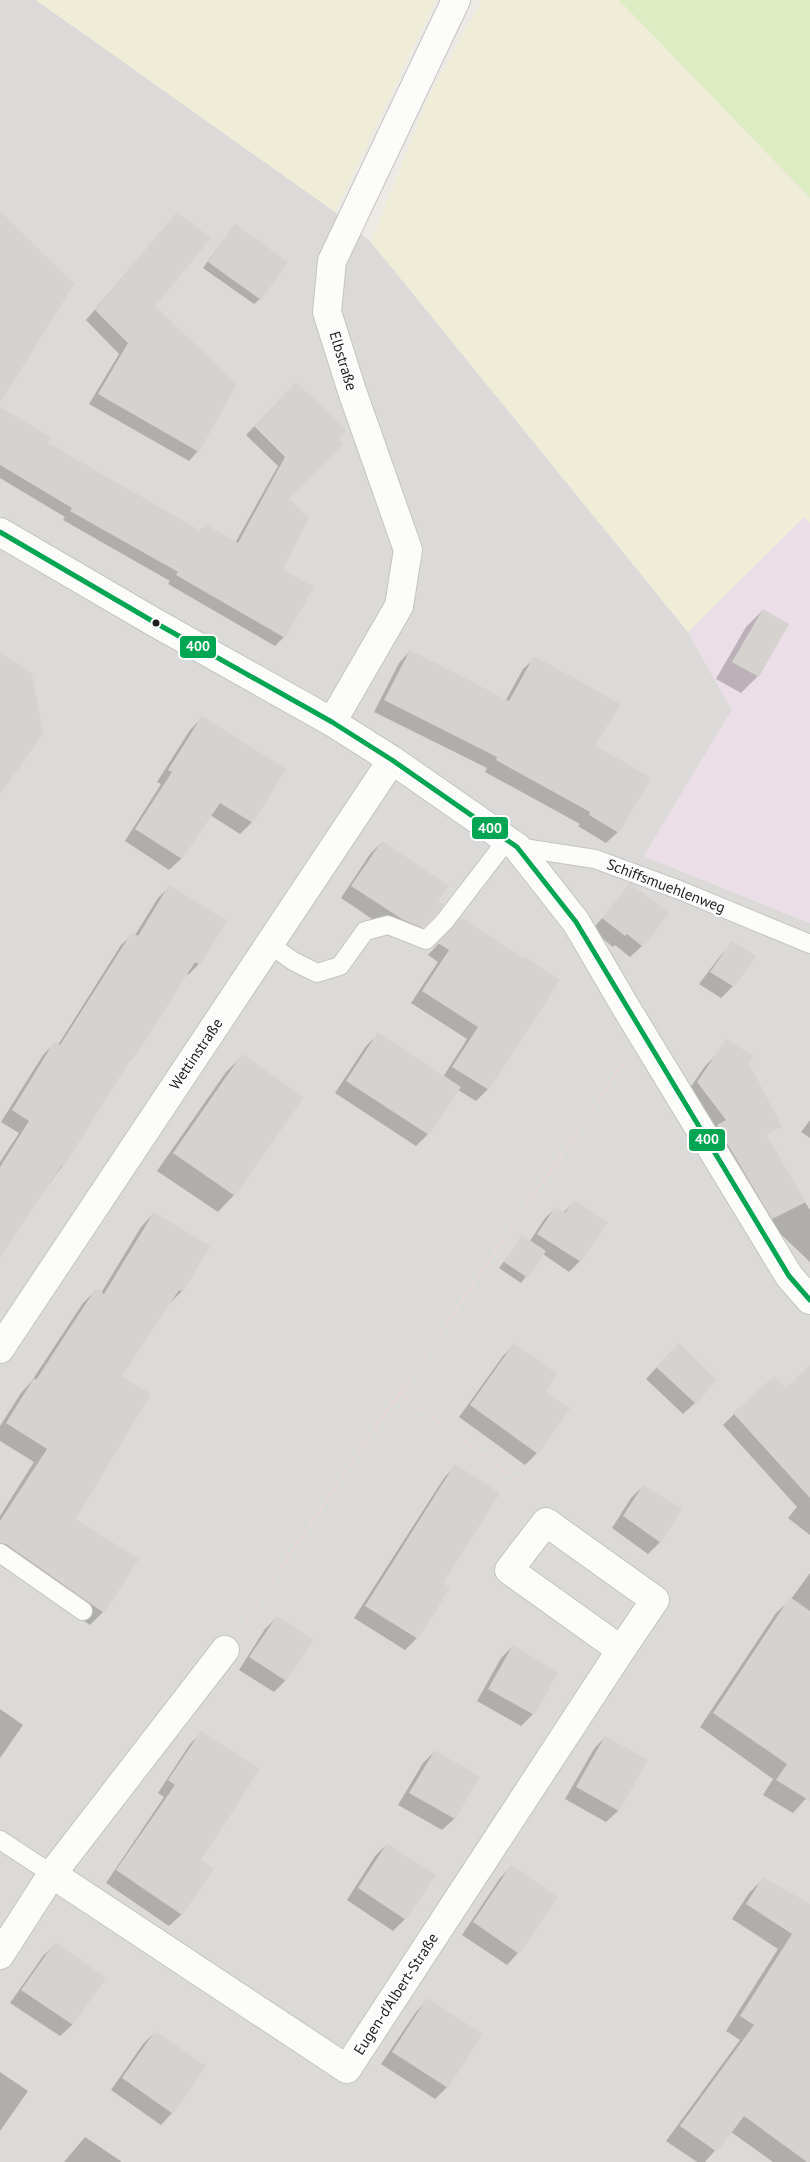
<svg xmlns="http://www.w3.org/2000/svg" width="810" height="2162" font-family="'PT Sans',sans-serif">
	<style>
		.residential { fill: #dcdad8 }
		.industrial { fill: #ebdee7 }
		.farmland { fill: #efedd8 }
		.grass { fill: #ddecc2 }
		.shadow { fill: #0003 }
		.building { fill: #d5d2cf }
		.lines { fill: none; stroke-linecap: round; stroke-linejoin: round }
		.lane-casing { stroke: #c5c4c2; stroke-width: 20 }
		.street-casing { stroke: #c5c4c2; stroke-width: 30 }
		.path { stroke: #ebd8d8; stroke-width: 3; stroke-dasharray: 2.5 2.5; stroke-linecap: butt }
		.lane { stroke: #fcfcfb; stroke-width: 18 }
		.street { stroke: #fcfcfb; stroke-width: 28 }
		.bus-1-casing { stroke: #fff; stroke-width: 9 }
		.bus-1 { stroke: #00a651; stroke-width: 5 }
		.bus-dot { fill: #1e1e1e; stroke: #fff; stroke-width: 2 }
		.labels { text-anchor: middle; stroke-width: 4.5; stroke-linejoin: round; paint-order: stroke }
		.street-label { font-size: 15px; fill: #1e1e1e; stroke: #fff }
		.line-badge { stroke: #fff; stroke-width: 2 }
		.badge-label { font-size: 14px; text-anchor: middle; font-weight: bold; fill: #fff }
	</style>
	<rect width="100%" height="100%" fill="#edeae6"/>
	<path class="residential" d="M0,0H36L335,212L371,242L688,632L732,710L644,856L810,923V2162H0Z"/>
	<path class="industrial" d="M804,517L810,523V923L644,856L732,710L688,632Z"/>
	<path class="farmland" d="M36,0H436L335,212Z
		M482,0H619L810,198V523L804,517L688,632L371,242L430,94Z"/>
	<path class="grass" d="M619,0H810V198Z"/>
	<path class="shadow" d="M168,224L153,306L198,451L189,461L89,404L119,354L86,320Z
		M235,225L260,299L254,304L203,268Z
		M296,383L281,570L284,637L275,646L168,584L170,581L63,520L65,517L0,478V408L46,443L199,532L205,526L235,543L278,466L246,435Z
		M763,610L758,676L741,693L716,679L746,627Z
		M410,651L506,700L523,669L535,658L593,745L618,832L606,843L578,826L580,824L485,772L487,768L374,712L399,663Z
		M202,718L252,822L240,834L210,815L181,859L169,870L125,841L161,784L157,782L190,730Z
		M382,842L436,902L422,927L411,939L390,931L341,898L370,854Z
		M630,885L642,946L630,957L615,945L613,947L592,930Z
		M169,887L199,964L188,975L186,974L133,1057L125,1065L63,1165L0,1251V1162L19,1133L1,1122L43,1055L55,1043L58,1045L121,945L133,934L135,935L158,898Z
		M461,919L488,1089L476,1101L458,1090L428,1134L416,1146L335,1093L366,1046L378,1034L443,1077L467,1039L411,1003L438,962L428,955Z
		M733,943V986L721,998L699,984L721,955Z
		M716,1055L810,1210V1262L770,1224L686,1094L705,1066Z
		M242,1056L234,1195L218,1212L157,1171L226,1072Z
		M810,1120V1138L801,1132Z
		M574,1202L606,1223L580,1261L569,1272L543,1254L521,1283L499,1268L523,1237L530,1241L545,1218L556,1208L563,1213Z
		M154,1213L209,1246L182,1291L168,1305L121,1377L74,1519L103,1612L90,1625L0,1562V1516L34,1462L0,1441V1426L21,1393L31,1382L83,1303L96,1290L101,1293L141,1227Z
		M514,1345L544,1391L537,1453L525,1465L459,1417L503,1356Z
		M667,1356L695,1403L683,1414L646,1379Z
		M810,1367V1535L788,1518L797,1507L723,1425L734,1414L785,1390Z
		M455,1466L441,1583L417,1638L405,1650L354,1618L444,1478Z
		M643,1486L660,1542L648,1554L612,1528L631,1498Z
		M810,1573V1794L793,1813L763,1795L773,1779L700,1727L776,1613L791,1599Z
		M277,1617L312,1640L285,1681L274,1692L239,1670L265,1629Z
		M513,1646L533,1714L521,1726L477,1701L501,1658Z
		M0,1709L23,1725L0,1758Z
		M202,1732L199,1860L213,1870L181,1915L169,1926L106,1883L164,1797L158,1793L190,1744Z
		M605,1737L618,1811L606,1822L565,1799L594,1749Z
		M435,1751L479,1777L454,1819L442,1830L398,1805L423,1763Z
		M387,1844L405,1919L393,1931L347,1900L375,1856Z
		M511,1867L518,1953L507,1965L462,1935L500,1878Z
		M764,1878L810,1906V2162H773L731,2132L705,2162H697L666,2141L740,2040L726,2031L778,1949L732,1919L749,1893Z
		M55,1944L104,1978L72,2025L60,2036L10,2003L43,1956Z
		M427,2000L447,2087L435,2099L381,2064L416,2012Z
		M155,2032L172,2113L161,2125L111,2090L143,2044Z
		M0,2072L28,2091L0,2131Z
		M85,2137L122,2162H64Z"/>
	<path class="building" d="M0,211L74,284L0,403Z
		M177,212L211,238L155,306L237,384L199,452L98,394L128,343L95,310Z
		M235,224L288,262L261,300L208,262Z
		M296,382L347,430L338,439L343,444L289,499L309,518L283,569L314,587L285,638L176,575L178,572L70,511L72,508L0,465V407L51,437L48,443L201,531L205,524L238,543L285,457L254,426Z
		M763,609L789,624L759,677L732,662Z
		M410,650L509,701L534,656L621,704L595,745L651,778L619,833L589,815L590,812L496,760L497,757L384,700Z
		M0,652L32,674L43,733L0,795Z
		M202,716L286,769L253,823L220,803L182,859L135,829L172,772L168,770Z
		M382,841L449,886L438,901L444,905L423,928L402,919L351,886Z
		M630,883L669,913L643,947L627,934L625,936L602,918Z
		M169,885L227,921L200,965L195,962L134,1058L132,1057L64,1166L62,1165L0,1257V1167L29,1121L12,1110L54,1042L60,1045L132,932L138,936Z
		M461,917L523,958L524,956L560,980L489,1090L452,1067L478,1027L422,991L449,950L438,943Z
		M732,941L756,956L734,987L710,972Z
		M378,1032L461,1087L429,1135L346,1081Z
		M726,1039L753,1056L749,1063L782,1127L766,1134L806,1202L772,1219L724,1138L717,1125L726,1120L697,1082Z
		M242,1054L304,1097L235,1196L173,1153Z
		M574,1200L608,1222L581,1262L537,1234L556,1206L565,1213Z
		M154,1212L210,1246L183,1292L179,1290L122,1376L151,1394L76,1519L139,1559L104,1613L6,1544L0,1543V1521L47,1449L6,1423L34,1378L36,1380L96,1288L104,1294Z
		M522,1235L546,1251L528,1278L504,1262Z
		M514,1343L557,1374L546,1391L570,1409L538,1454L470,1405Z
		M679,1343L717,1380L696,1404L656,1367Z
		M810,1365V1498L733,1413L774,1376L786,1388Z
		M455,1464L500,1493L443,1583L450,1588L418,1639L365,1606Z
		M643,1485L682,1509L661,1543L623,1516Z
		M790,1597L810,1611V1801L776,1780L787,1764L713,1713Z
		M277,1616L314,1640L286,1681L249,1657Z
		M513,1645L558,1673L534,1715L488,1689Z
		M201,1731L260,1769L201,1860L214,1869L182,1915L116,1870L175,1785L168,1780Z
		M605,1736L648,1760L619,1811L576,1787Z
		M435,1750L480,1777L455,1819L409,1793Z
		M387,1843L436,1875L406,1920L358,1888Z
		M511,1865L558,1897L519,1954L473,1922Z
		M763,1877L810,1904V2162H807L744,2116L717,2152L680,2126L754,2025L740,2016L792,1934L746,1904Z
		M55,1942L106,1978L73,2025L21,1990Z
		M427,1998L483,2034L448,2088L392,2052Z
		M155,2031L206,2066L173,2114L122,2078Z"/>
	<g class="lines">
		<g class="lane-casing">
			<path id="lane" d="M517,847L595,859L682,891L810,944
				M269,944L293,961L317,973L340,966L365,931L388,925L426,940L444,922L507,840
				M0,1553L83,1611
				M0,1840L52,1874"/>
		</g>
		<g class="street-casing">
			<path id="street" d="M0,532L154,622L332,722L392,760L517,847L576,922L625,1006L789,1276L810,1300
				M332,722L399,606L408,550L352,391L327,312L332,261L456,0
				M0,1349L392,760
				M52,1874L347,2069L621,1650L655,1600L546,1522L509,1570L621,1650
				M0,1955L52,1874L225,1650"/>
		</g>
		<path class="path" d="M399,1393L533,1492
			M244,1622L622,1065"/>
		<use href="#lane" class="lane"/>
		<use href="#street" class="street"/>
		<g class="bus-1-casing">
			<path id="bus-1" d="M0,532L154,622L332,722L392,760L517,847L576,922L789,1276L810,1300"/>
		</g>
		<use href="#bus-1" class="bus-1"/>
	</g>
	<circle class="bus-dot" cx="156" cy="623" r="4.5"/>
	<g class="labels">
		<g class="street-label">
			<text transform="translate(343 361) rotate(73)" y="5">Elbstraße</text>
			<text transform="translate(666 886) rotate(21)" y="5">Schiffsmuehlenweg</text>
			<text transform="translate(196 1054) rotate(-56)" y="5">Wettinstraße</text>
			<text transform="translate(396 1994) rotate(-57)" y="5">Eugen-d'Albert-Straße</text>
		</g>
	</g>
	<g class="line-badge">
		<rect x="179" y="635" width="38" height="24" rx="5" fill="#00a651"/>
		<rect x="471" y="816" width="38" height="24" rx="5" fill="#00a651"/>
		<rect x="688" y="1128" width="38" height="24" rx="5" fill="#00a651"/>
	</g>
	<g class="badge-label">
		<text x="198" y="651">400</text>
		<text x="490" y="833">400</text>
		<text x="707" y="1144">400</text>
	</g>
</svg>
